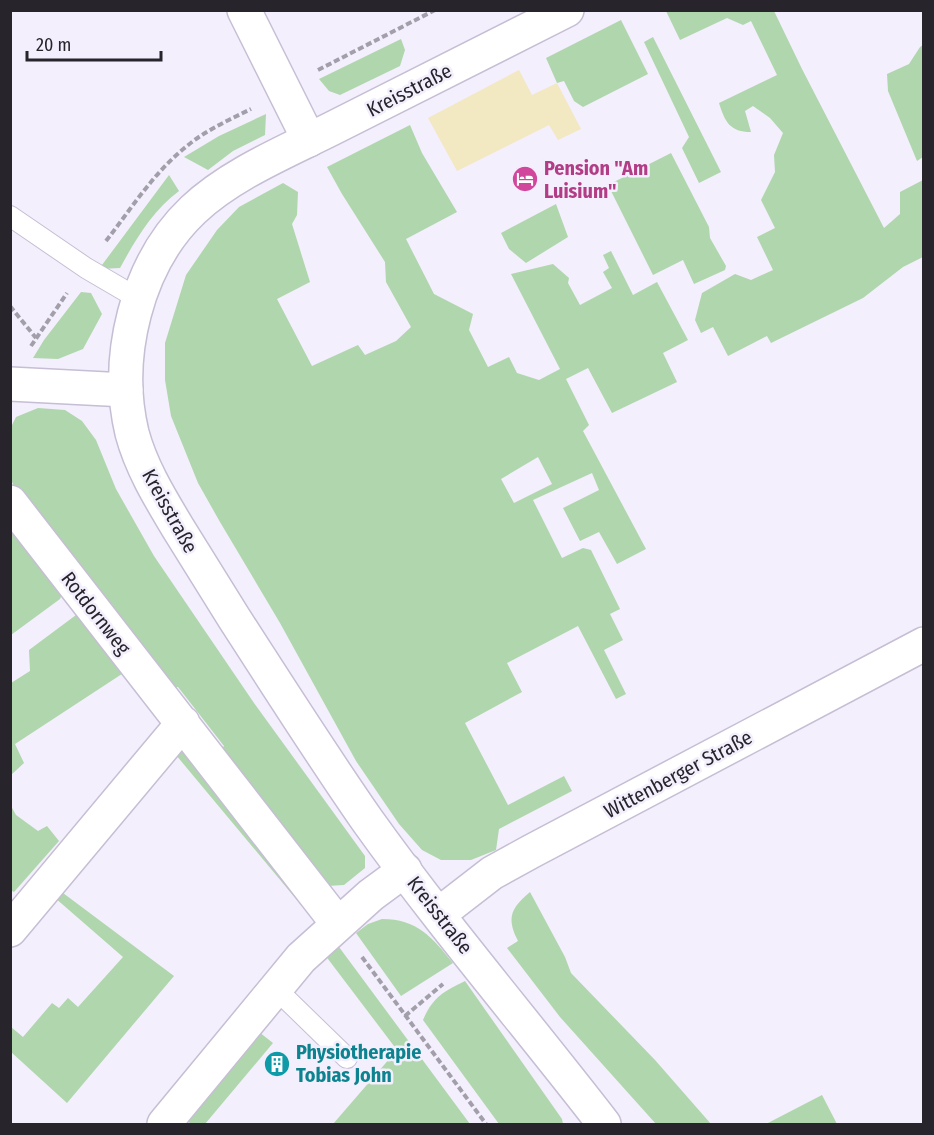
<svg xmlns="http://www.w3.org/2000/svg" width="934" height="1135" font-family="'Fira Sans Condensed',sans-serif">
	<style>
		.green { fill: #b0d6ad; fill-rule: evenodd }
		.sand { fill: #f2e8c2 }
		.lines { fill: none; stroke-linecap: round; stroke-linejoin: round }
		.lane-casing { stroke: #c6bed4; stroke-width: 22 }
		.street-casing { stroke: #c6bed4; stroke-width: 36 }
		.secondary-casing { stroke: #c6bed4; stroke-width: 36 }
		.path { stroke: #a39faa; stroke-width: 4; stroke-dasharray: 6 3; stroke-linecap: butt }
		.lane { stroke: #fff; stroke-width: 20 }
		.street { stroke: #fff; stroke-width: 33 }
		.secondary { stroke: #fff; stroke-width: 33 }
		.labels { text-anchor: middle; stroke-width: 5; stroke-linejoin: round; paint-order: stroke }
		.street-label { font-size: 20px; fill: #27242c; stroke: #f3effc }
		.hotel-label { font-size: 20px; font-weight: bold; fill: #b23c85; stroke: #f3effc; text-anchor: start }
		.culture-label { font-size: 20px; font-weight: bold; fill: #0d838f; stroke: #f3effc; text-anchor: start }
	</style>
	<rect width="100%" height="100%" fill="#f3effc"/>
	<path class="green" d="M666,11H774L802,69L884,228L900,214V192L923,180V257L903,267L863,298L771,343L767,336L728,356L713,327L701,333L695,320L702,293L735,274L751,280L773,270L757,237L775,228L761,200L775,172L774,155L783,133L770,118L753,106L745,111L751,132C730,132 725,122 719,103L777,75L751,21L743,25L727,18L680,40Z
		M621,20L648,74L583,107L574,101L564,81L557,83L546,58Z
		M653,37L721,172L699,183L682,148L689,137L644,42Z
		M401,39L405,50L400,66L340,95L329,91L319,79Z
		M923,45V157L917,161L888,91L887,74L909,64L920,47Z
		M266,114L265,135L233,151L208,170L184,157L219,136Z
		M410,125L422,153L457,212L406,239L434,294L473,314L469,330L488,367L509,357L517,373L539,380L560,369L511,274L553,264L569,278L568,283L580,305L612,288L603,272L609,268L603,255L611,251L633,295L657,282L688,340L663,353L677,382L612,413L588,368L566,379L589,425L583,431L646,549L617,564L599,532L580,541L563,508L599,490L592,473L533,500L562,558L583,548L591,550L620,609L610,614L623,640L604,650L626,694L616,699L578,626L507,663L522,692L465,723L508,805L564,776L572,791L499,829L496,850L471,860H441L422,850L399,824L356,761L280,623L220,522L198,483L171,416L165,380V343L186,275L217,230L239,207L283,183L298,192L297,215L292,224L310,282L277,299L312,366L358,345L365,355L396,341L411,327L386,282L385,262L342,194L327,167ZM538,457L552,484L514,503L501,479Z
		M671,153L709,227L710,238L726,266L725,270L694,284L683,260L653,275L608,185Z
		M169,175L179,191C152,211 136,239 120,268L99,269Z
		M556,204L568,237L526,263L509,249L501,233Z
		M81,292L91,293L102,314L83,349L58,359L33,358L44,340Z
		M38,408L65,410L82,421L96,440L116,489L154,556L254,703L365,856V868L344,885L327,886L218,754L224,746L178,687L168,689L18,494L11,480L10,429L16,417Z
		M10,517L65,587L60,599L11,635Z
		M76,615H85L128,670L15,744L24,763L11,775V683L30,671L29,650Z
		M180,748H188L308,896L306,911L176,755Z
		M11,806L16,815L38,831L47,826L59,841L14,892L10,890Z
		M59,890L174,976L67,1103L11,1052V1027L23,1037L52,1003L59,1008L68,998L78,1007L123,957L54,897Z
		M530,892L565,957L571,973L655,1060L711,1124H656L560,1017L507,948L518,941C506,918 511,908 530,892Z
		M382,919C417,919 432,937 453,963L401,996L356,933L368,924Z
		M339,947L470,1124H333L397,1050L325,955Z
		M465,981L562,1119L563,1124H499L423,1020C433,997 443,992 465,981Z
		M259,1032L273,1043L205,1124H191L186,1120Z
		M822,1095L837,1124H766Z"/>
	<path class="sand" d="M519,70L532,95L557,83L581,129L558,140L549,125L457,171L428,118Z"/>
	<g class="lines">
		<g class="lane-casing">
			<path id="lane" d="M10,216L86,268L139,299
				M276,989L347,1058"/>
		</g>
		<g class="street-casing">
			<path id="street" d="M244,10L309,140
				M10,384L126,390
				M10,502L338,924
				M439,914L492,873L532,851L924,644
				M10,930L183,723
				M164,1124L301,958L371,895L405,870"/>
		</g>
		<g class="secondary-casing">
			<path id="secondary" d="M567,10C490,49 413,88 337,126C290,150 232,173 193,210C136,264 114,358 132,433C141,467 160,498 178,528C197,558 215,588 234,618C278,686 321,754 367,820C442,925 526,1023 604,1124"/>
		</g>
		<path class="path" d="M318,70L435,10
			M106,241C131,209 154,172 187,146C206,130 229,120 251,109
			M10,306L36,338
			M31,346L67,293
			M362,957L486,1124
			M405,1016L443,984"/>
		<use href="#lane" class="lane"/>
		<use href="#street" class="street"/>
		<use href="#secondary" class="secondary"/>
	</g>
	<defs>
		<g id="hotel-disc" transform="scale(1.35)"><circle r="9.5" fill="#d1479c" stroke="#f3effc"/><path d="M-6-4.5h1.5V1H6V5H4.5V3h-9V5H-6ZM-4 0a1.8 1.8 0 1 1 3.6 0ZM.5 0V-2.5h3Q6-2.5 6 0Z" fill="#fff"/></g>
		<g id="building-disc" transform="scale(1.35)"><circle r="9.5" fill="#0f9aa8" stroke="#f3effc"/><path d="M-4-6H4V6H1V3H-1V6H-4ZM-2.5-4.3h1.7v1.8h-1.7ZM.8-4.3h1.7v1.8H.8ZM-2.5-1h1.7V.8h-1.7ZM.8-1h1.7V.8H.8Z" fill="#fff"/></g>
	</defs>
	<g fill-rule="evenodd">
		<use href="#hotel-disc" x="525" y="179"/>
		<use href="#building-disc" x="277" y="1064"/>
	</g>
	<g class="labels">
		<g class="street-label">
			<text transform="translate(409 90) rotate(-27)" y="7">Kreisstraße</text>
			<text transform="translate(170 511) rotate(61)" y="7">Kreisstraße</text>
			<text transform="translate(96 613) rotate(52)" y="7">Rotdornweg</text>
			<text transform="translate(678 774) rotate(-28)" y="7">Wittenberger Straße</text>
			<text transform="translate(440 915) rotate(52)" y="7">Kreisstraße</text>
		</g>
		<g class="hotel-label">
			<text x="544" y="175">Pension "Am<tspan x="544" dy="23">Luisium"</tspan></text>
		</g>
		<g class="culture-label">
			<text x="296" y="1059">Physiotherapie<tspan x="296" dy="23">Tobias John</tspan></text>
		</g>
	</g>
	<rect width="934" height="1135" fill="none" stroke="#27242c" stroke-width="24"/>
	<path d="M27 51v9h134v-9" fill="none" stroke="#27242c" stroke-width="3"/>
	<text x="36" y="51" font-size="18" fill="#27242c" stroke="#f3effc" stroke-width="4.5" paint-order="stroke">20 m</text>
</svg>
